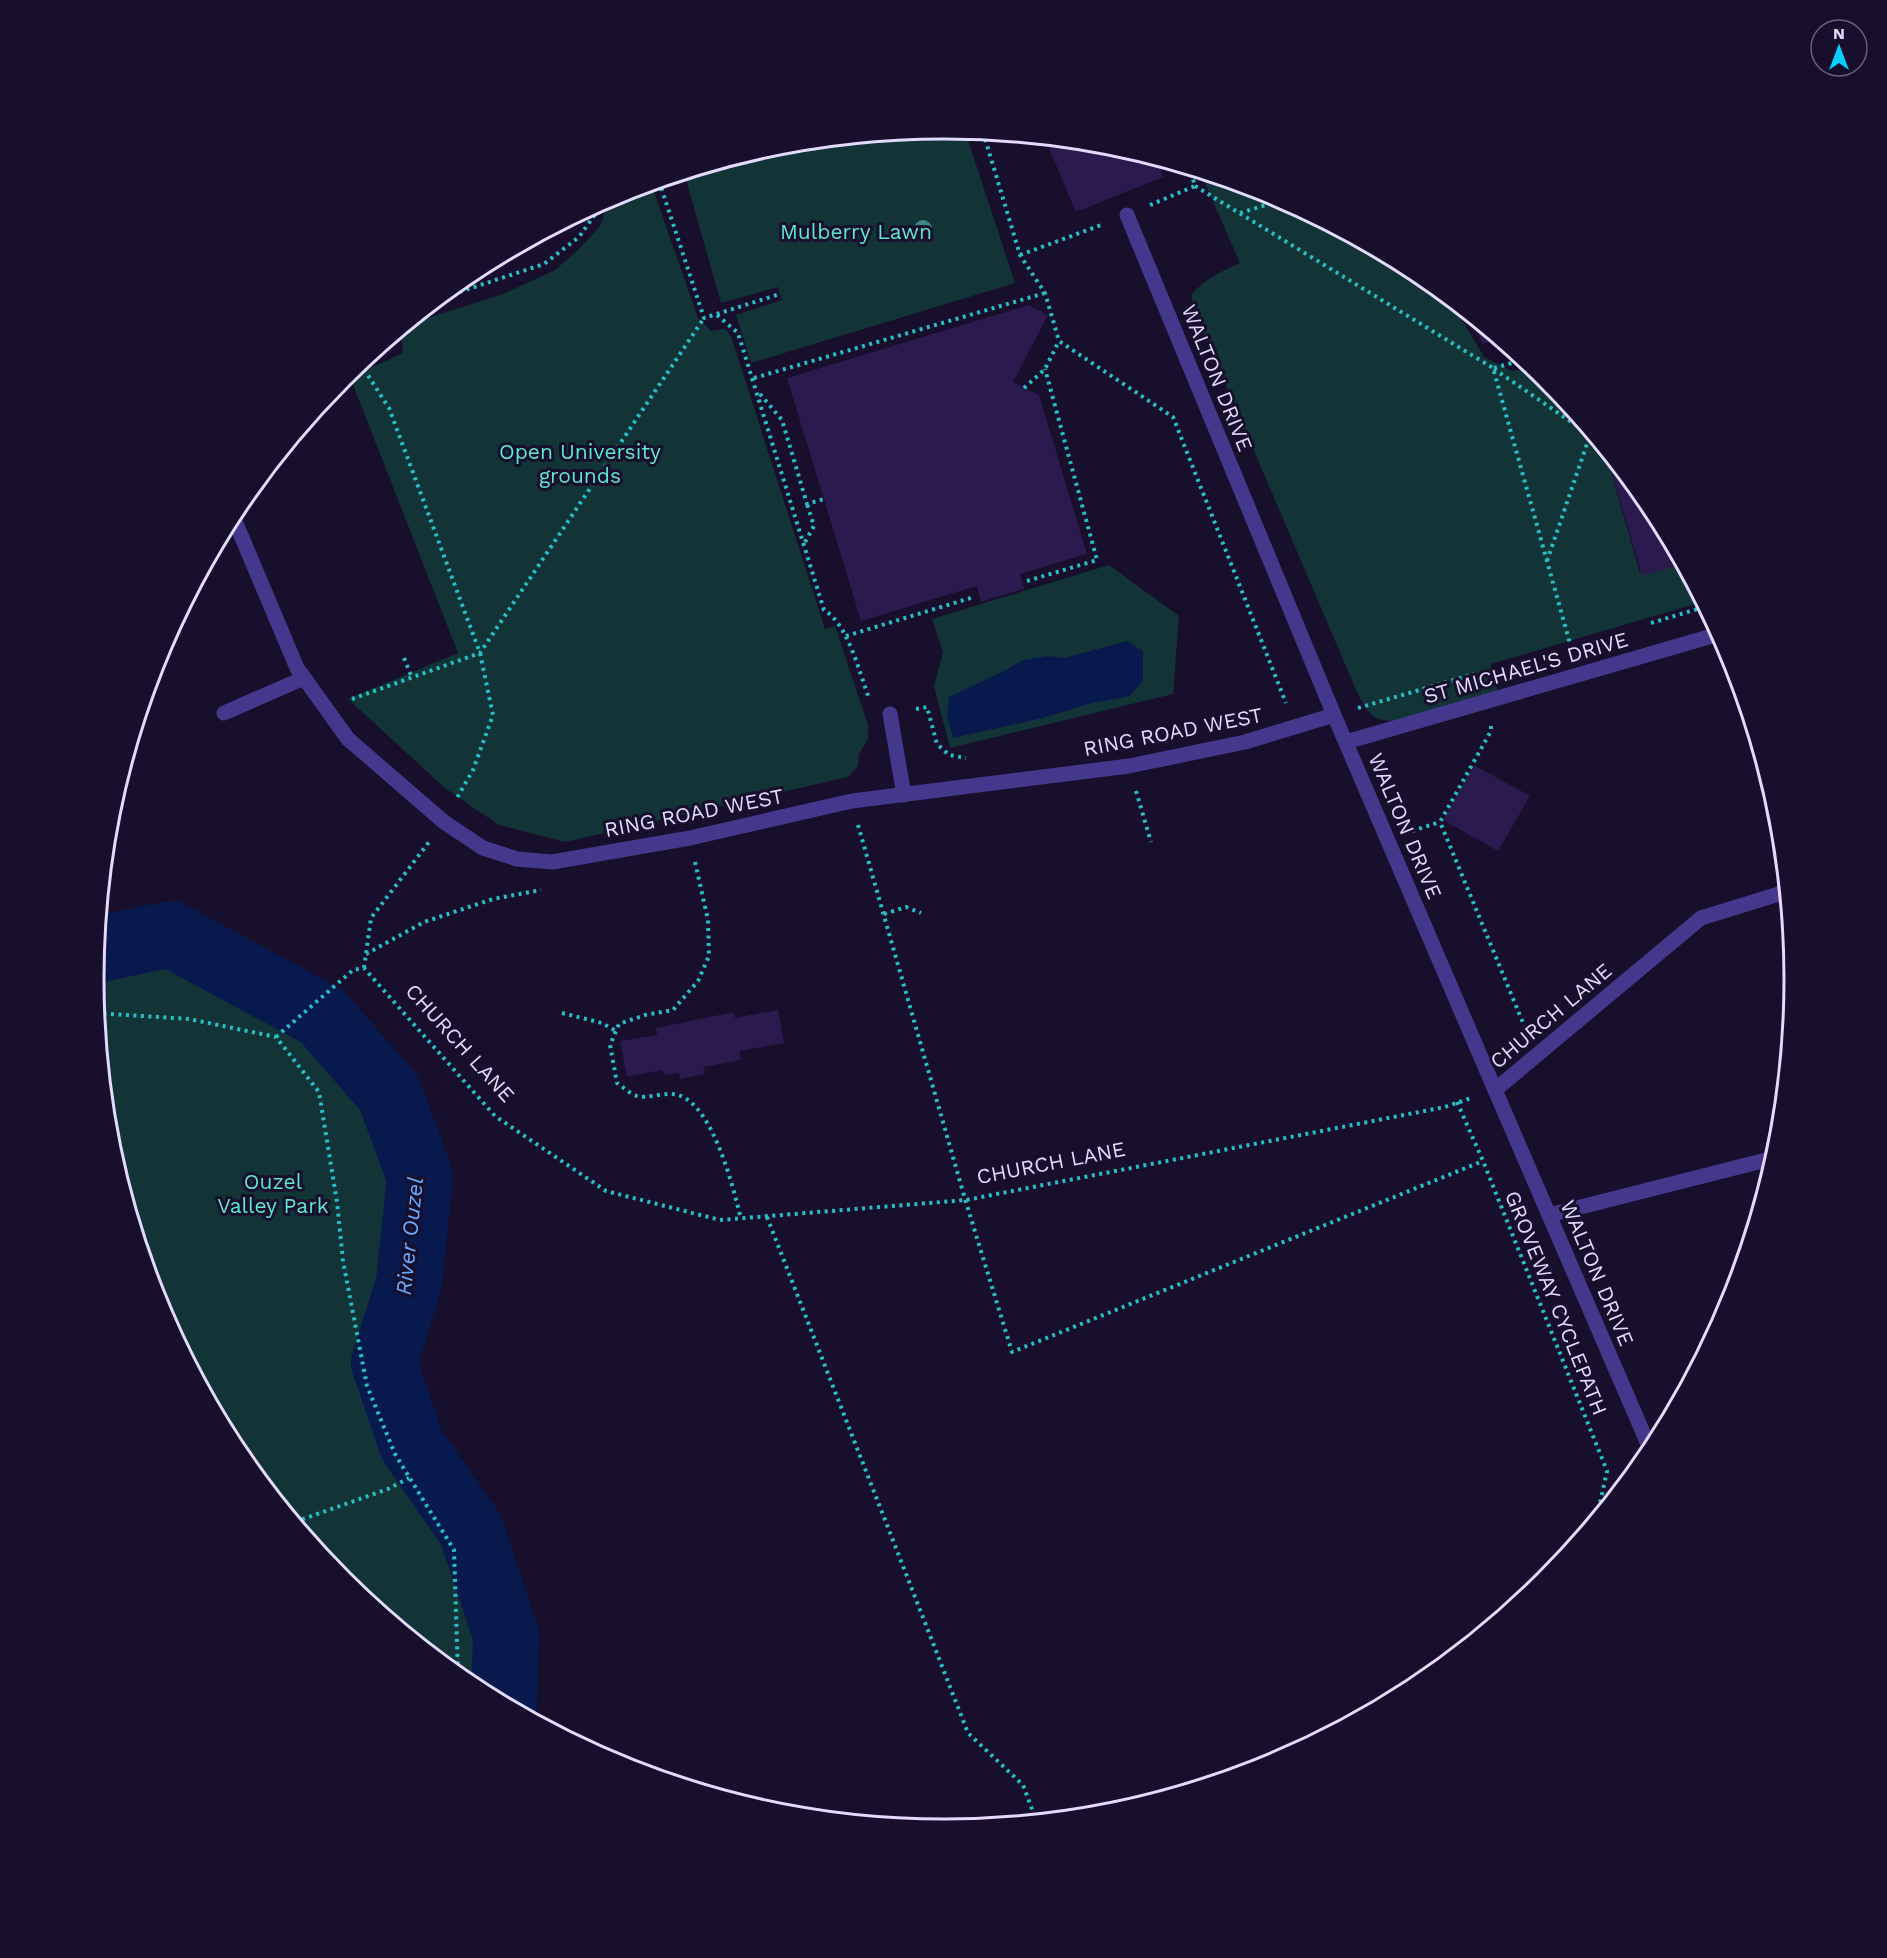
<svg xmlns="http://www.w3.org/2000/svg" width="1887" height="1958" font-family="'Work Sans',sans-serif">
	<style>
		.green { fill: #123436 }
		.water { fill: #081a4d }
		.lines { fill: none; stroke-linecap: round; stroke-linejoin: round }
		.river { stroke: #081a4d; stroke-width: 66 }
		.building { fill: #2a1a4e }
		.path { stroke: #29bec4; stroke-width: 4; stroke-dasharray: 3 4.5; stroke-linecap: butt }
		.lane { stroke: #44388d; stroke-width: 15 }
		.street { stroke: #44388d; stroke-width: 15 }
		.tree { fill: #3e8688 }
		.labels { text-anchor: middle; stroke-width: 6; stroke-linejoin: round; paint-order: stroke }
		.park-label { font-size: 21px; fill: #5ee7d3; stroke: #170f2c }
		.street-label { font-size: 21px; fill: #e2daff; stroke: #170f2c }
		.water-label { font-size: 22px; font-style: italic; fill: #68aaff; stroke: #170f2c }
		.rim { fill: none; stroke: #e2daff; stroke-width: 3 }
	</style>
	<rect width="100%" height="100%" fill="#170f2c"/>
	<path class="green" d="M944,129L965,131L1015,283L751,363L736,315L782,300L778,287L721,303L684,173L778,145Z
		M1200,172L1269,193L1416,272L1457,306L1461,318L1484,357L1512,371L1532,367L1545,378L1575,414L1576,419L1578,418L1605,451L1640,573L1679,559L1702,602L1491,664L1498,692L1400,721C1371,721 1370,716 1357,692L1196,315L1191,295C1205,279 1220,272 1240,263Z
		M651,183L698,318L711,331L725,329L731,336L825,629L835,626L868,725V739L859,754L858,766L848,777L565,842L499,825L446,789L348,699L458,653L348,372L377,365L403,353L402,341L398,331L406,325L503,294L555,270L581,247L600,226L606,209L604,201L618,193Z
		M1109,565L1179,616L1173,694L950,748L934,686L943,652L932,619Z
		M170,934L275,977L300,995L389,1093L420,1177L409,1283L384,1363L412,1445L471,1530L506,1635L504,1704L471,1686L342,1580L236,1451L158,1304L109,1145L93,979L96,950Z"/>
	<path class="water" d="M1127,641L1143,651V681L1130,696L1088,704L1043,718L953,738L947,715L949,697L1002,672L1023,660L1047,656L1064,658Z"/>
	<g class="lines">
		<path class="river" d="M96,950L170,934L322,1016L389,1093L420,1177L409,1283L384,1363L412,1445L471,1530L506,1635L504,1704"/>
	</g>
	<path class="building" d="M1062,140L1110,145L1156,159L1163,177L1076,212L1048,146Z
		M1029,305L1048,315L1013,382L1039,395L1087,554L1020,574L1024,589L981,602L977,586L861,621L787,378Z
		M1475,320L1494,336L1498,339L1482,344Z
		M1606,453L1651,507L1681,564L1642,576Z
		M1474,765L1530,796L1498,851L1443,820Z
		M778,1010L784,1043L740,1051L741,1060L703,1067L705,1074L680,1079L679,1073L664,1075L662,1070L627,1077L620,1041L657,1035L656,1028L734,1012L735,1018Z"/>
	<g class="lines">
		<path class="path" d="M983,132L1020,255L1045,293L1059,341L1173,417L1286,703
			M659,181L704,318L780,294
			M1195,186L1493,368L1571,647
			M1150,205L1195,186L1190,169
			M1240,213L1282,200
			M1020,255L1104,224
			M438,299L544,264L579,237L601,206L600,203
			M717,315L738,333L824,610C848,624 859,672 869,698
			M360,363L389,408L480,653L493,715L473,770L457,798
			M1494,368L1523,360
			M1494,369L1589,434
			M754,378L1045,293
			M1024,388L1045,369L1059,341
			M760,394L782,420L807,504L824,499
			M805,542L814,526L807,504
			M1547,561L1590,435L1589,431
			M1027,581L1097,560L1045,369
			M1651,623L1704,607
			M846,636L974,597
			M404,658L412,678
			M352,699L480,653L704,318
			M1358,708L1474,674
			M916,709L927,707L937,744L949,755L966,758
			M1491,726V731L1440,822L1526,1030
			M1136,791L1151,842
			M858,825L965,1199L1012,1352L1483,1161
			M1412,831L1440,822
			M695,862L708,920L709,956L698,981L673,1010L645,1015L619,1024L610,1045L617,1083C623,1087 630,1094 637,1096C650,1099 666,1091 678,1095C713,1105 733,1187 741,1219
			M884,914L906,907L921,913
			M366,954L424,922L493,899L541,890
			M364,968L371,918L429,842
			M96,1013L189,1019L276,1037L319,1092L337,1202L343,1261L367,1386L395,1454L454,1550L458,1675
			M562,1013L602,1023L616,1031
			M276,1037L353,970L364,968L495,1116L606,1191L720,1220L966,1200L1445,1107L1471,1098
			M1457,1102L1483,1161L1607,1471L1597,1517
			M767,1217L968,1733L1023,1785L1036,1820
			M295,1522L388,1489L409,1478"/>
		<path class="lane" d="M1127,215L1334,715L1495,1090L1701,918L1785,892
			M232,514L297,668L348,739L444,822L483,848L517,859L552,862L690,838L852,801L1129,766L1245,742L1334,715
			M224,713L304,678
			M890,714L904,795
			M1346,742L1719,634
			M1549,1215L1774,1158
			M1545,1579L1547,1577"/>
		<path class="street" d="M1495,1090L1651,1451"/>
	</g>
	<circle class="tree" cx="923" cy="229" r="9"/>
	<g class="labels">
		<g class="park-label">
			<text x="856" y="239">Mulberry Lawn</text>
			<text x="580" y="459">Open University<tspan x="580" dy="24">grounds</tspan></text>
			<text x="273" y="1189">Ouzel<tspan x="273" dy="24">Valley Park</tspan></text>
		</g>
		<g class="street-label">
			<text transform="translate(1217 378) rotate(68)" y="7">WALTON DRIVE</text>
			<text transform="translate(1526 668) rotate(-16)" y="7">ST MICHAEL'S DRIVE</text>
			<text transform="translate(1173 732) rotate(-11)" y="7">RING ROAD WEST</text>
			<text transform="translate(694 813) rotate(-11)" y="7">RING ROAD WEST</text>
			<text transform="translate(1405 826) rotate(67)" y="7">WALTON DRIVE</text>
			<text transform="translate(1551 1016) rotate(-40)" y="7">CHURCH LANE</text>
			<text transform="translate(460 1043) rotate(48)" y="7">CHURCH LANE</text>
			<text transform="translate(1051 1163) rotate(-11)" y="7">CHURCH LANE</text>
			<text transform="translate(1597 1273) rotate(67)" y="7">WALTON DRIVE</text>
			<text transform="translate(1556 1303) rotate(68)" y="7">GROVEWAY CYCLEPATH</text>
		</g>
		<g class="water-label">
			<text transform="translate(409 1236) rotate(-84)" y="8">River Ouzel</text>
		</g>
	</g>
	<path d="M0 0H1887V1958H0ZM104 979a840 840 0 1 1 1680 0a840 840 0 1 1-1680 0Z" fill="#170f2c" fill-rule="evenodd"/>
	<path class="rim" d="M104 979a840 840 0 1 1 1680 0a840 840 0 1 1-1680 0Z"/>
	<g transform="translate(1839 48)"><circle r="28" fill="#170f2c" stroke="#686080" stroke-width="1.5"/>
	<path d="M0-4.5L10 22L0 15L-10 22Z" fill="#06ceff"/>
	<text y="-9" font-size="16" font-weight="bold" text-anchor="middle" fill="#e2daff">N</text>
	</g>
</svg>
